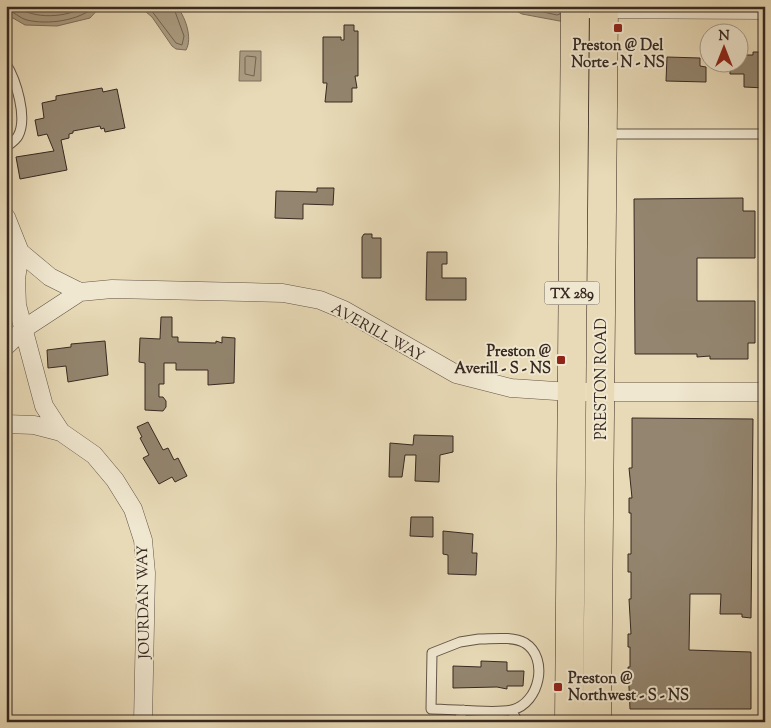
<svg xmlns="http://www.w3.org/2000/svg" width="771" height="728" font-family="'Sorts Mill Goudy',serif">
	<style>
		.water { fill: #ac9e84; stroke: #7d6f5c }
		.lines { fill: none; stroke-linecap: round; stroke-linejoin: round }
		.shore { stroke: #726452; stroke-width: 1 }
		.building { fill: #93856f; stroke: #372921 }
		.service-casing { stroke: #635546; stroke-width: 11 }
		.minor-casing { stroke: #635546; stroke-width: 19 }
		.primary-casing { stroke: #372921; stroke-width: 29 }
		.service { stroke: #f0e7d0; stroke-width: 9 }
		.minor { stroke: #f0e7d0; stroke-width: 18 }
		.primary { stroke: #e8dab7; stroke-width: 28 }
		.poi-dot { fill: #8f2418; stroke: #f0e7d0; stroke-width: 2 }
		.labels { text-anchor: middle; stroke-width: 4; stroke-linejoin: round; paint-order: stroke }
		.shield { fill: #f0e7d0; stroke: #6e6256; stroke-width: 1 }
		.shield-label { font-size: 14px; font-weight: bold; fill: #372921 }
		.poi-label { font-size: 15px; font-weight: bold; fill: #372921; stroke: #f0e7d0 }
		.street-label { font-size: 15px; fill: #372921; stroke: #f0e7d0 }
	</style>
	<rect width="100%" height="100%" fill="#e8dab7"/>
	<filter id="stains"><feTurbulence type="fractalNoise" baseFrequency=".004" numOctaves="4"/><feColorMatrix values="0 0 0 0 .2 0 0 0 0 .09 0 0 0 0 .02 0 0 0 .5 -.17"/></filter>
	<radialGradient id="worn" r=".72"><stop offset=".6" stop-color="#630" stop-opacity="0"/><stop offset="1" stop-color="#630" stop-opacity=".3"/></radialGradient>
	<path class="water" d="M6,6H101L90,18L57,26L25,25L6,14Z
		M139,6H176C185,15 193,38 186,50L176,49L172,46L152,17Z
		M507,6H565V22L522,14Z
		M240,51H261V81H239Z"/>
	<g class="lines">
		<path class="shore" d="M16,6C33,20 67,18 86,6
			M148,6L176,43L182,45L184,36L173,6
			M516,6L557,15L560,14V6
			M6,10C14,11 19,18 27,20C47,25 80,21 95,6
			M247,56L256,57L254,76L245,74V58Z"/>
	</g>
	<path class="building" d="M344,25H354V31H358V76H355L357,88H352V102H325L327,83H323V37H341V40H344Z
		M753,52H765V88L744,87V74H730V62H738V55H753Z
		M667,57L700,58V66L706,67V82L666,81Z
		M102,88L103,92L117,89L125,128L105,132L104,128L101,129L100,126L73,131V133L69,134V138L61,140L67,170L20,179L16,157L54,151L47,134L38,136L35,120L44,118L42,103L56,100V96Z
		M317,188H334L333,205L303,204V219L275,218L276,191L317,192Z
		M743,198V211H755V258H697V301H755V343H748V359H710V356L697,357V354H635L634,199Z
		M364,234H372V238H381V278H362V237Z
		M427,252H447V264H442V278H466V300H426Z
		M161,317H172V337H178V342L216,343V341L222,343V337L235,338L234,383L208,385V370H176V363H164V384H159V397H163L166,401V407L163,411L145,410V363L139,362L140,338L160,339Z
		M105,341L108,375L68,382L66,366L48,368L47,350L71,347V344Z
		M632,418L753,419L751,618L742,617V614H720L721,594H690L689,650L751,652V709H630L628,667H630V647H628V634H631L629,599H631V572H628V554H631V513H629V498H632L629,468H632Z
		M148,422L163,450L168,448L174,460L178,458L187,476L175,482L172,477L159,484L143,458L149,455L140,438L142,437L137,427Z
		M414,435L453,436V452L440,455L439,482L415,481L416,455H405L402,477H389L390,443L413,445Z
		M411,517H433V537L410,536Z
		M443,531L473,534L472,553H477L476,575L448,574V555L443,554Z
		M481,661L507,662V671H524L523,686H507V689L497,687L453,688V666L481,667Z"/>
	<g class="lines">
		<g class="service-casing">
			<path id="service" d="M6,64C16,80 28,118 18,136C16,140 10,144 6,147
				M605,134H765
				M765,624V698
				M479,639C492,639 513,636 525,643C549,658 540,703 512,710C495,714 451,709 431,709L432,653L460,642Z
				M511,710L518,722
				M458,722L463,710"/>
		</g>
		<g class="minor-casing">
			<path id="minor" d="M575,9L765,10
				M6,217L20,252L50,277L80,292
				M20,252L16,279L17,305L44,406L61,432L94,455L115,480L133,509L143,540L146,573L143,722
				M6,346L25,328L80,292L112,289L283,293L320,300L344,310L456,374L511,388L571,392H765
				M6,424L34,425L61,432"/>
		</g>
		<g class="primary-casing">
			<path id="primary" d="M569,722L575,6
				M597,722L604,6"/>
		</g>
		<use href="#service" class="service"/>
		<use href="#minor" class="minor"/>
		<use href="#primary" class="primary"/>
	</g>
	<g class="poi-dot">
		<rect x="613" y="23" width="10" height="10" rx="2.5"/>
		<rect x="556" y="355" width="10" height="10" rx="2.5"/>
		<rect x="553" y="682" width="10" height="10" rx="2.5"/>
	</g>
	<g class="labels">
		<rect class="shield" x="544.5" y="281.5" width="55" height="23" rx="4"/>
		<g class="shield-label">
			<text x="572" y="298">TX 289</text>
		</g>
		<g class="poi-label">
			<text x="618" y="50">Preston @ Del<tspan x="618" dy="17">Norte - N - NS</tspan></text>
			<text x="551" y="356" text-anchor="end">Preston @<tspan x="551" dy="17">Averill - S - NS</tspan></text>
			<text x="568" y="683" text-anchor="start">Preston @<tspan x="568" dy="17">Northwest - S - NS</tspan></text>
		</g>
		<g class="street-label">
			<text transform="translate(378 332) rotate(29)" y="5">AVERILL WAY</text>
			<text transform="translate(601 379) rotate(-90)" y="5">PRESTON ROAD</text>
			<text transform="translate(143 602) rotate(-91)" y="5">JOURDAN WAY</text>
		</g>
	</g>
	<rect width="771" height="728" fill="none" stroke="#e8dab7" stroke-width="25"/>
	<rect x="8" y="8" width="756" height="713" fill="none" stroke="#372921" stroke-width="2.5"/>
	<rect x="12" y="12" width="746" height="703" fill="none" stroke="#372921"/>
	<g transform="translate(724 48)"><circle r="24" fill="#f0e7d0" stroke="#a69b8a"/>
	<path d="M0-4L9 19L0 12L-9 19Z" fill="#8f2418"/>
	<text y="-8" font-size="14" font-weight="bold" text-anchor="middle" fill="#372921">N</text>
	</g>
	<rect width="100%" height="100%" filter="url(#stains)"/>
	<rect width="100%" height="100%" fill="url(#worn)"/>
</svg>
